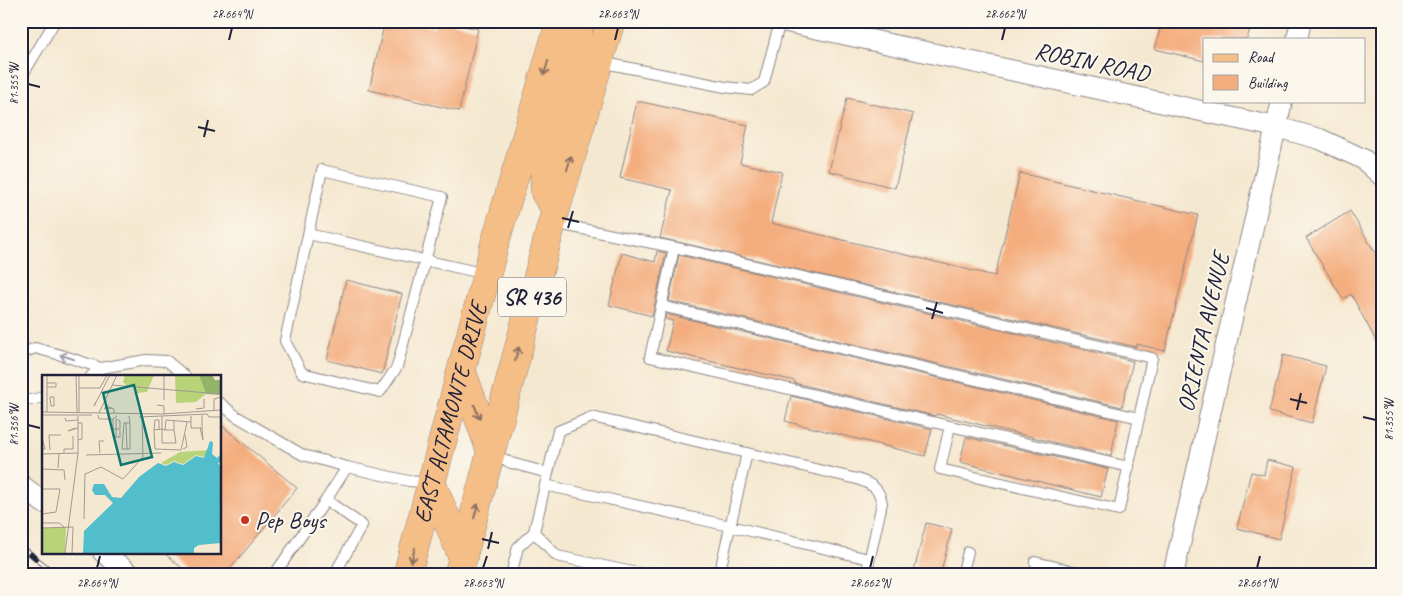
<svg xmlns="http://www.w3.org/2000/svg" width="1403" height="596" font-family="Caveat,sans-serif">
	<style>
		.building { fill: #f4ad7e }
		.lines { fill: none; stroke-linecap: round; stroke-linejoin: round }
		.service-casing { stroke: #8c8586; stroke-width: 12 }
		.minor-casing { stroke: #8c8586; stroke-width: 22 }
		.primary-casing { stroke: #8c8586; stroke-width: 29 }
		.service { stroke: #fff; stroke-width: 10 }
		.minor { stroke: #fff; stroke-width: 20 }
		.primary { stroke: #f5be86; stroke-width: 28 }
		.rail-casing { stroke: #22223b; stroke-width: 5.5 }
		.rail { stroke: #fbf7ec; stroke-width: 4; stroke-dasharray: 11; stroke-linecap: butt }
		.oneway { stroke: #8c7060 }
		.oneway2 { stroke: #9c9ca7 }
		.ticks { fill: none; stroke: #22223b; stroke-width: 2 }
		.poi-dot { fill: #c8321e; stroke: #fbf7ec; stroke-width: 2 }
		.labels { text-anchor: middle; stroke-width: 4; stroke-linejoin: round; paint-order: stroke }
		.shield { fill: #fbf7ec; stroke: #636270; stroke-width: 1 }
		.shield-label { font-size: 22px; font-weight: bold; fill: #22223b }
		.street-label { font-size: 24px; fill: #22223b; stroke: #fbf7ec }
		.poi-label { font-size: 24px; fill: #22223b; stroke: #fbf7ec; text-anchor: start }
		.inset-road { fill: none; stroke: #a19994; stroke-width: 1 }
		.view { fill: #0f766e; fill-opacity: 0.15; stroke: #0f766e; stroke-width: 2.5 }
		.inset-edge { fill: none; stroke: #22223b; stroke-width: 2.5 }
		.neatline { fill: none; stroke: #22223b; stroke-width: 2 }
		.ticks-label { font-size: 12px; text-anchor: middle; fill: #22223b }
	</style>
	<rect width="100%" height="100%" fill="#fbf7ec"/>
	<filter id="ink" filterUnits="userSpaceOnUse"><feTurbulence type="fractalNoise" baseFrequency=".02" numOctaves="2"/><feDisplacementMap in="SourceGraphic" scale="10" xChannelSelector="R" yChannelSelector="G"/><feConvolveMatrix kernelMatrix="1 2 1 2 8 2 1 2 1" color-interpolation-filters="sRGB"/></filter>
	<filter id="wash" filterUnits="userSpaceOnUse"><feTurbulence type="fractalNoise" baseFrequency=".0096" numOctaves="4" result="noise"/><feDisplacementMap in="SourceGraphic" scale="20" xChannelSelector="R" yChannelSelector="G"/><feGaussianBlur stdDeviation="1.12" result="paint"/><feColorMatrix in="noise" values="0 0 0 0 0 0 0 0 0 0 0 0 0 0 0 0 0 1.4 0 .05"/><feComposite in="paint" operator="in"/></filter>
	<g filter="url(#wash)">
		<rect width="100%" height="100%" fill="#f5e8d0"/>
		<g id="blocks">
			<path class="building" d="M385,21H404L434,28L435,21H443L478,29L459,111L369,90Z
				M1162,21H1252L1247,39H1204V61L1155,49Z
				M847,98L913,114L895,188L829,171Z
				M637,101L748,125L740,163L782,172L771,223L995,276L1020,173L1198,215L1165,351L1137,344L1136,347L660,238L672,190L620,178Z
				M1350,211L1382,264V352L1351,294L1343,299L1306,238Z
				M657,251L666,253L652,316L609,305L622,253L655,262Z
				M679,255L1133,361L1122,407L669,301Z
				M346,280L402,294L382,374L327,360Z
				M666,314L1118,420L1111,456L936,414L935,416L794,383L795,381L666,351L673,321L665,319Z
				M1283,355L1326,366L1312,423L1269,412Z
				M791,396L932,429L925,456L785,421Z
				M220,424L297,488L225,575H190L163,552H220Z
				M966,437L1108,469L1101,497L960,462Z
				M1267,460L1296,467L1279,539L1237,528L1251,472L1264,475Z
				M926,523L952,529L940,575H913Z"/>
		</g>
	</g>
	<g filter="url(#ink)">
		<use href="#blocks" fill-opacity="0" stroke="#8c8586" stroke-width="1"/>
		<g class="lines">
			<g class="service-casing">
				<path id="service" d="M600,62L725,87L751,90L764,82L780,21
					M21,78L55,21
					M322,170L442,197L397,367L380,392L302,373L285,341Z
					M553,223L682,249L1152,358L1119,510L940,469L950,426L650,357L674,248
					M308,234L486,274
					M661,306L1139,418
					M21,354L35,348L61,355L101,368L91,376
					M101,368L146,360L167,361L185,376
					M21,402L44,397
					M220,403L236,416L303,455L347,467
					M950,426L1129,467
					M492,453L511,463L548,473L534,532L518,547L511,575
					M747,453L857,479C871,484 879,487 882,503L866,575
					M548,473L558,431L592,417L747,453L719,575
					M545,485L730,526L869,559
					M326,500L362,525L334,575
					M534,532L557,556L647,575
					M1035,562L1091,575
					M274,575L326,500L347,467L409,481L431,483
					M962,575L968,552"/>
			</g>
			<g class="minor-casing">
				<path id="minor" d="M782,21L1276,127L1320,139L1363,159L1382,176
					M1297,39L1301,21
					M21,485L44,503
					M103,552L131,575
					M1173,575L1282,101"/>
			</g>
			<g class="primary-casing">
				<g id="primary">
					<path d="M556,209L545,193L544,167L578,39L579,21"/>
					<path d="M462,372L491,452"/>
					<path d="M432,484L463,558"/>
					<path id="s1" d="M407,575L495,243L560,21"/>
					<path d="M458,575L552,223L611,21"/>
				</g>
			</g>
			<use href="#service" class="service"/>
			<use href="#minor" class="minor"/>
			<use href="#primary" class="primary"/>
			<g class="rail-casing">
				<path id="rail" d="M21,546L56,575
					M21,566L31,575"/>
			</g>
			<use href="#rail" class="rail"/>
		</g>
		<defs><path id="oneway-shaft" d="M-6 0H5M1.5-3L5.5 0L1.5 3" fill="none" stroke-width="1.6" stroke-linecap="round" stroke-linejoin="round" transform="scale(1.25)"/></defs>
		<g class="oneway">
			<use href="#oneway-shaft" transform="translate(546 68) rotate(106)"/>
			<use href="#oneway-shaft" transform="translate(569 163) rotate(-74)"/>
			<use href="#oneway-shaft" transform="translate(517 354) rotate(-75)"/>
			<use href="#oneway-shaft" transform="translate(477 412) rotate(70)"/>
			<use href="#oneway-shaft" transform="translate(476 511) rotate(-75)"/>
			<use href="#oneway-shaft" transform="translate(413 555) rotate(105)"/>
		</g>
		<use class="oneway2" href="#oneway-shaft" transform="translate(67 357) rotate(-162)"/>
	</g>
	<path class="ticks" d="M229,40L232,28M615,40L618,28M1002,40L1005,28M28,84L40,87M198,127L215,131M204,137L208,120M562,218L579,222M568,228L573,211M926,308L943,313M932,319L937,302M1290,399L1307,403M1297,410L1301,393M1363,417L1376,420M28,425L40,428M482,539L499,543M488,549L492,532M97,568L100,556M483,568L487,556M870,568L873,556M1257,568L1260,556"/>
	<circle class="poi-dot" cx="245" cy="520" r="5"/>
	<g class="labels">
		<rect class="shield" x="498" y="277.5" width="68" height="39" rx="4"/>
		<g class="shield-label">
			<text x="532" y="305">SR 436</text>
		</g>
		<g class="street-label">
			<text transform="translate(1092 62) rotate(12)" y="8">ROBIN ROAD</text>
			<text transform="translate(1203 332) rotate(-77)" y="8">ORIENTA AVENUE</text>
			<text dy="8" stroke="none"><textPath href="#s1" startOffset="168">EAST ALTAMONTE DRIVE</textPath></text>
		</g>
		<g class="poi-label">
			<text x="255" y="528">Pep Boys</text>
		</g>
	</g>
	<g transform="translate(42 375)">
		<rect width="179" height="179" fill="#f5e8d0"/>
		<path d="M83,0H112L105,17L95,18L94,11H85L81,7ZM133,0H157L164,19L154,27L134,28ZM167,75L162,82L154,80L141,89L132,86L124,90L119,88L138,77ZM24,152L23,178H0V153Z" fill="#b9d379"/>
		<path d="M157,0H170L173,5H179V20L164,19Z" fill="#92b569"/>
		<path d="M168,66L171,67L170,79L175,83L179,79V87L176,88L179,92V168L157,170L152,173V178H41L42,156L71,128L63,120H53L50,115L52,109H62L70,122L79,123L97,102L116,88L124,91L132,87L141,90L154,81L162,83Z" fill="#52becc"/>
		<path class="inset-road" d="M5,0V37M34,0L35,38M122,0V25M5,8H14V12H5M70,10L179,19M37,13H58L65,0M0,14V33M8,22H12V31H9ZM54,27L52,31L68,0M115,30L122,31V39M70,33L62,34L64,31L72,34V38M154,34L162,33V24M172,36V24L179,22M0,37L120,39L179,35M37,38V0M57,38L75,0M165,39L167,42H179M0,40H50M56,40L57,44H71L75,41M87,41L88,48V74H80L82,48H88M120,41V54L123,55L124,45L149,47M149,41V53H160V40M97,42L165,39M23,43L24,46L36,45M71,44V54H78V46L74,44M74,44V62M36,48H40V64L36,65M84,48L85,74M33,53L26,56L36,53M158,53L161,65L160,53M71,54V62H78V55M117,54V45H113L112,55L120,54V68H134L132,55M112,55L113,74L139,75L145,47M123,55H132V45M0,62L3,74H0M141,74L145,72L143,60M8,75L7,60H19M22,78V74H31V61M58,78L57,66H62M0,79L36,78M44,80L119,78M16,93L17,78M0,94L22,95L23,105M0,114H18L14,137L0,139M42,144L43,99L59,92L81,104L101,82L100,42M0,148H17L22,152M0,153L31,152L30,178M23,178L36,78V41"/>
		<path class="view" d="M92,10L110,82L79,90L61,18Z"/>
		<rect width="179" height="179" class="inset-edge"/>
	</g>
	<rect width="1403" height="596" fill="none" stroke="#fbf7ec" stroke-width="55"/>
	<rect x="1203" y="38" width="162" height="65" fill="#fbf7ec" stroke="#a4a2a5"/>
	<rect x="1213" y="54" width="25" height="8" fill="#f5be86" stroke="#a4a2a5"/>
	<text x="1248" y="62" font-size="15" fill="#22223b">Road</text>
	<rect x="1213" y="75" width="25" height="15" fill="#f4ad7e" stroke="#a4a2a5"/>
	<text x="1248" y="88" font-size="15" fill="#22223b">Building</text>
	<rect x="28" y="28" width="1348" height="540" class="neatline"/>
	<g class="ticks-label">
		<text x="232" y="18">28.664°N</text>
		<text x="618" y="18">28.663°N</text>
		<text x="1005" y="18">28.662°N</text>
		<text transform="translate(14 84) rotate(-90)" y="4">81.355°W</text>
		<text transform="translate(1389 420) rotate(-90)" y="4">81.355°W</text>
		<text transform="translate(14 425) rotate(-90)" y="4">81.356°W</text>
		<text x="97" y="587">28.664°N</text>
		<text x="483" y="587">28.663°N</text>
		<text x="870" y="587">28.662°N</text>
		<text x="1257" y="587">28.661°N</text>
	</g>
</svg>
